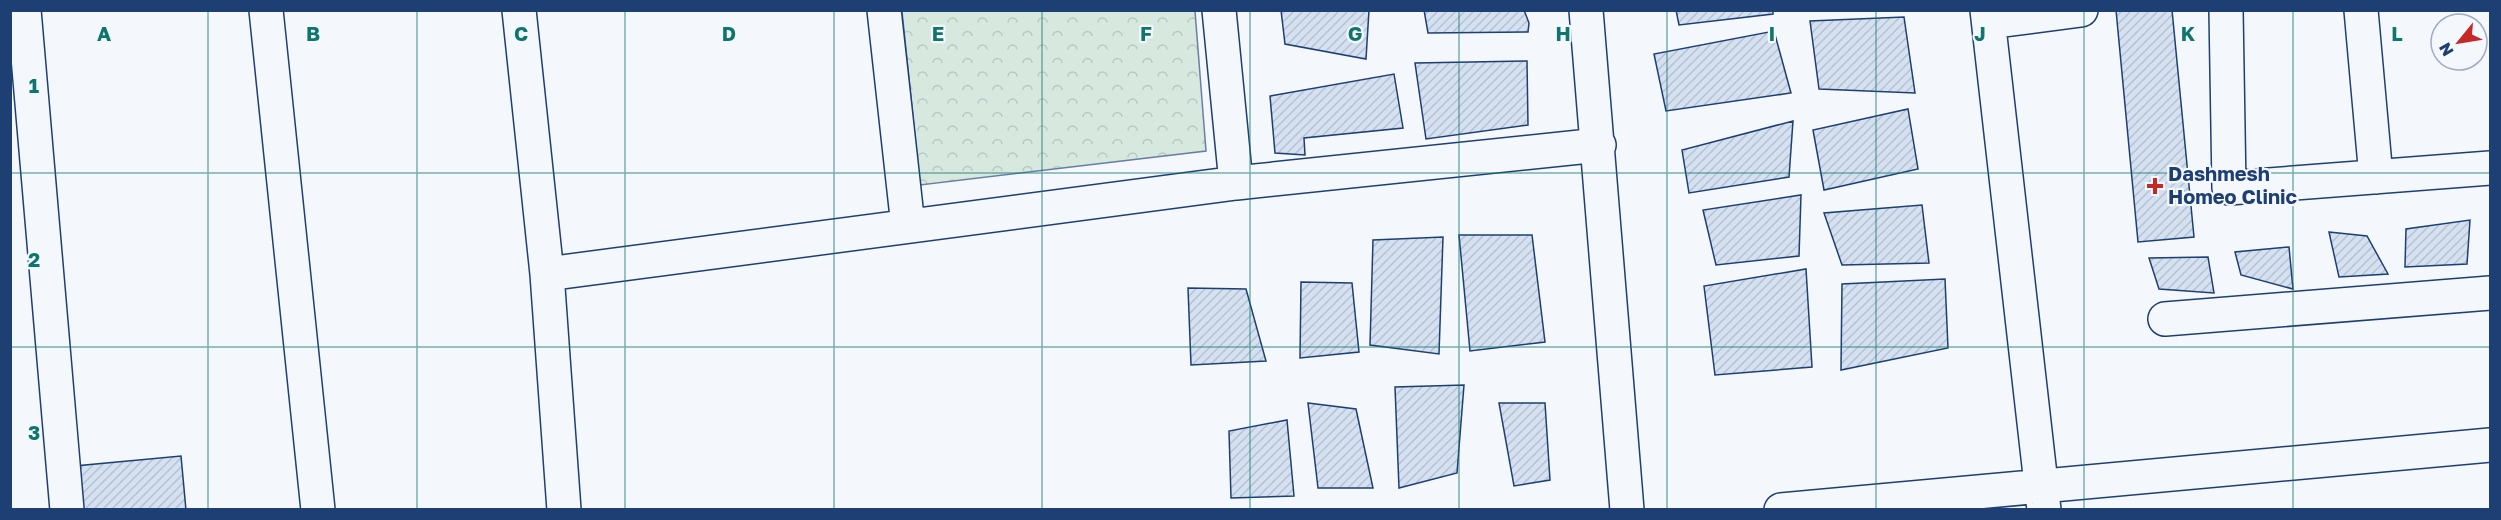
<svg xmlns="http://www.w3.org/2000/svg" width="2501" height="520" font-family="'Golos Text',sans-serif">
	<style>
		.park { fill: url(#park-crowns); stroke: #687fa3; stroke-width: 1.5 }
		.building { fill: url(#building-hatch); stroke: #1d3f73; stroke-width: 1.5 }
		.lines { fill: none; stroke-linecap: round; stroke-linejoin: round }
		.street-casing { stroke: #1d3f73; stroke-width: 36 }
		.street { stroke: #f4f7fb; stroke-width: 33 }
		.grid { fill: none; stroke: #0f766e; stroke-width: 1.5; stroke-opacity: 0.55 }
		.poi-dot { fill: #c62828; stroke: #f4f7fb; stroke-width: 2 }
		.labels { text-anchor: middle; stroke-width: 4.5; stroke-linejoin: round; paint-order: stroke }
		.poi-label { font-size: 20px; font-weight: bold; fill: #1d3f73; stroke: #f4f7fb; text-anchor: start }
		.grid-label { font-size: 20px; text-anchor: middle; font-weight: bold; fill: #0f766e; stroke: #f4f7fb; stroke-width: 4.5; stroke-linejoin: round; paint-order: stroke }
	</style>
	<defs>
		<pattern id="park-crowns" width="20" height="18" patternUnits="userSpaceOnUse" patternTransform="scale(1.5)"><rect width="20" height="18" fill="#d7e8df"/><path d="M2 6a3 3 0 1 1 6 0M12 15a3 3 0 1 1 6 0" fill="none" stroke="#b8c8c3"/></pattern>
		<pattern id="building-hatch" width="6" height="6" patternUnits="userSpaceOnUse" patternTransform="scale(1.5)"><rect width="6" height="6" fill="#d5e0f0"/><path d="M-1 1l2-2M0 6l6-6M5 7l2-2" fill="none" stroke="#b6c1d1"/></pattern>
	</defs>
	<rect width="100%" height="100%" fill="#f4f7fb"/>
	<path class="park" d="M902,11H1195L1206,151L920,185Z"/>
	<path class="building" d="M1281,10H1369L1366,59L1285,44Z
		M1424,10H1524L1529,23L1528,32L1428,33Z
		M1676,10H1773V14L1679,25Z
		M2116,10H2172L2194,237L2138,242Z
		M1904,17L1915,93L1819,89L1810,21Z
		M1774,31L1791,93L1666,111L1654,54Z
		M1527,61L1528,125L1426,139L1415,63Z
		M1394,74L1403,128L1304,138L1305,155L1275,153L1270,96Z
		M1908,109L1918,169L1824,190L1813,130Z
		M1793,121L1789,177L1689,193L1682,150Z
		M1801,195L1799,256L1716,265L1703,210Z
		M1922,205L1929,263L1842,265L1824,213Z
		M2470,220L2467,264L2405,267L2406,229Z
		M2329,232L2367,236L2388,274L2339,277Z
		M1459,235H1532L1545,342L1470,351Z
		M1443,237L1439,354L1370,345L1373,240Z
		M2289,247L2293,289L2241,275L2235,252Z
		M2208,257L2214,293L2159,289L2149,258Z
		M1806,269L1812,367L1715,375L1704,286Z
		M1945,279L1948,348L1841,370L1842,284Z
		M1301,282L1352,283L1359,352L1300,358Z
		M1188,288L1246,289L1266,361L1191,365Z
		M1464,385L1457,473L1399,488L1395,387Z
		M1308,403L1356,409L1373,488H1318Z
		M1499,403H1545L1550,480L1514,486Z
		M1287,420L1294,496L1231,498L1229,431Z
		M181,456L186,510H68L64,467Z"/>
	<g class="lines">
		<g class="street-casing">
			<path id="street" d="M24,10L67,510
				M266,10L318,510
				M519,10L547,274L564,510
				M884,10L908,226
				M1219,10L1236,183
				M1586,10L1627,510
				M1987,10L2044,510
				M2226,10L2229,188L2490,168
				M2361,10L2376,177
				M1989,22L2081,10
				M547,274L1236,183L1599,145
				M2165,319L2490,293
				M1781,510L2490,445"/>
		</g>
		<use href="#street" class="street"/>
	</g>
	<path class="grid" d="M208,10V510M417,10V510M625,10V510M834,10V510M1042,10V510M1250,10V510M1459,10V510M1667,10V510M1876,10V510M2084,10V510M2293,10V510M10,173H2490M10,347H2490"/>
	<path class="poi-dot" d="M2152 177h6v6h6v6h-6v6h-6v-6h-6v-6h6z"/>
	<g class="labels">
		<g class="poi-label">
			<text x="2168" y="181">Dashmesh<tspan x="2168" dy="23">Homeo Clinic</tspan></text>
		</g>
	</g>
	<g class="grid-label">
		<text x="104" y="41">A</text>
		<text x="313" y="41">B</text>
		<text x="521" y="41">C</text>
		<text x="729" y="41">D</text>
		<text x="938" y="41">E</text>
		<text x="1146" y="41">F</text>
		<text x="1355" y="41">G</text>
		<text x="1563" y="41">H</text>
		<text x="1772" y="41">I</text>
		<text x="1980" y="41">J</text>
		<text x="2188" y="41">K</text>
		<text x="2397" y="41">L</text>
		<text x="34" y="93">1</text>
		<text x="34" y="267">2</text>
		<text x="34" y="440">3</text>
	</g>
	<rect width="2501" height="520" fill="none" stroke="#1d3f73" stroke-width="24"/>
	<g transform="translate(2459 42) rotate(240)"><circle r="28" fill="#f4f7fb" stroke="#9eadc5" stroke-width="1.5"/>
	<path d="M0-4.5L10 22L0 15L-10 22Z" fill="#c62828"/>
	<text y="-9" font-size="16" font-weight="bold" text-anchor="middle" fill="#1d3f73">N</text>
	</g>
</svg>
